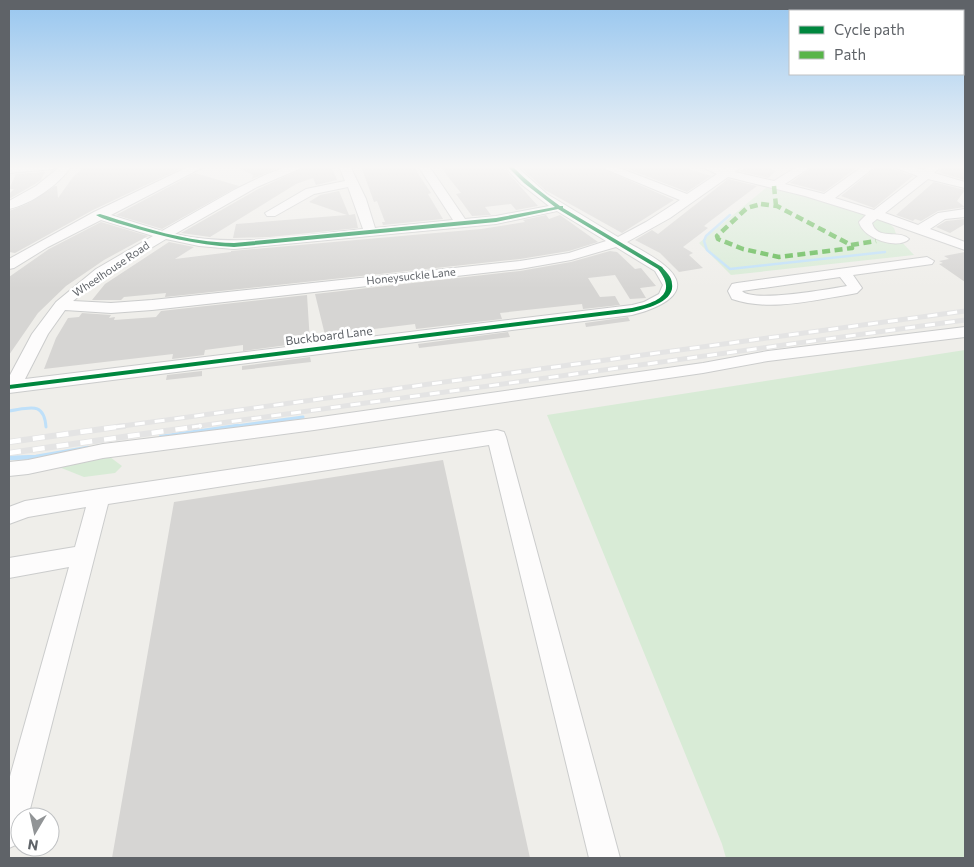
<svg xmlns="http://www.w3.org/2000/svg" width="974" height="867" font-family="Commissioner,sans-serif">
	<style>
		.green { fill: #d8ebd6 }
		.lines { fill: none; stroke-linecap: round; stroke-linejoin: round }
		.stream-far2 { stroke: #bfe0f9; stroke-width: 2.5 }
		.stream-far1 { stroke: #bfe0f9; stroke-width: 3 }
		.stream { stroke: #bfe0f9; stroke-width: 4.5 }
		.building { fill: #d6d5d3 }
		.minor-casing { stroke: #cbcccc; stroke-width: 2 }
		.minor { fill: #fdfcfc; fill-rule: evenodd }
		.rail-far1-casing { stroke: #e4e4e4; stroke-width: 5 }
		.rail-casing { stroke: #e4e4e4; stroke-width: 6 }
		.rail-far1 { stroke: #fff; stroke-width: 3; stroke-dasharray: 10; stroke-linecap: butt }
		.rail { stroke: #fff; stroke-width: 4.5; stroke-dasharray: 12; stroke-linecap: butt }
		.quiet { stroke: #58b549; stroke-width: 4.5; stroke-dasharray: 8 4.5; stroke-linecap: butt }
		.cycleway-casing { stroke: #fff; stroke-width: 3 }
		.cycleway { fill: #00873e; fill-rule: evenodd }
		.labels { text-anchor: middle; stroke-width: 5; stroke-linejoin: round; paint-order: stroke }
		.far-street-label { font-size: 11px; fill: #5f6368; stroke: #fff }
		.street-label { font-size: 12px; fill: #5f6368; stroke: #fff }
	</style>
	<rect width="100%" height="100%" fill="#efeeea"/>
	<path class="green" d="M767,187L826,201L888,222L894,228L897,237L914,255L731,275L699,243Z
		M965,350V858H726L722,844L547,415Z
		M106,457H110L122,466L115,473L84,477L59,467Z"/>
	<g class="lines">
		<path class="stream-far2" d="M730,215L706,236L704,241L707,250L730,269L885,252"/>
		<path class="stream-far1" d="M9,411C30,408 44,401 46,427
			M229,427L303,417"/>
		<path class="stream" d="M161,437L238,426
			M9,458L36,457L88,448"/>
	</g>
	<path class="building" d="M101,166H171L180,169L93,210L15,253L9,252V211L27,204L55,186H57L58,198L73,177L83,168Z
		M235,166H282L252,179L253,175Z
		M308,166H332L337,180L316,185L313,178L296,184L210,237L181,233L258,189Z
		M361,166H413L431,193L428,194L443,219L383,225L382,222H385L377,201L374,202Z
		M442,166H502L538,206L516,210L511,204L485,207L491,215L472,216L456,194L461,193L445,173Z
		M519,166H596L674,200L622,233L545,190Z
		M620,166H679L711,176L687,192Z
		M748,166H761L776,171L768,178L740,171Z
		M814,166H859L824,192L790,183Z
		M878,166H884L913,176L874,208L841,196Z
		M943,166H954L965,170V180L941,173L939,171Z
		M45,172L41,180L35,184L9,199V194L14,189H9L16,174Z
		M195,173L239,186L162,229L116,215Z
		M728,179L757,186L709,222L704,226L708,228L683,247L693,253L689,255L703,268L679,272L660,253L635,240L652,230L658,234Z
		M934,182L965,190L957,201L965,207L938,211L921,221L915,219L913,221L896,215Z
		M339,191L349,215L355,214L358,228L269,237L233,238L236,224L347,215L309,202L320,195Z
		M546,215L549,219L560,215L598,242L569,251L520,259L165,297L166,293L124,297L121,300H92L105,284L169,242L194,247L175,259L231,252V251L481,229L525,222L523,220Z
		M965,219V224L950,233L936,227L946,221Z
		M101,222L148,236L104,260L66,286L38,313L9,355V277L49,249Z
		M610,251L617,252L635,269L641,268L656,286L640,288L646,298L630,299L615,275L588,278L600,297L615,296L620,305L583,309L582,304L500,313L502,319L416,329L415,324L325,335L315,294L520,271L571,262Z
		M965,252V282L939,264L943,263L939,261L949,259L944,256Z
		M307,295L310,342L243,351V345L205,350L204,355L172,359L173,354L44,369L56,338L68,318L79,317L82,313L111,315L109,318L115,317L114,320L156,317L161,311Z
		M628,317L630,321L586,327L585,323Z
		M508,332L510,337L419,348L418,344Z
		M310,357L311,362L242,370V366Z
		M202,371V376L166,380L167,375Z
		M443,460L530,858H112L174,502Z"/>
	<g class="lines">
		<g class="minor-casing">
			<path id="minor" d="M58,166L53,169L9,173V167Z
				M61,166H72C58,185 32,204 9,209V201L36,186Z
				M190,166H205L111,215L162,231L234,190L265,175L288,166H306L257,187L175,234C237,248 301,235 363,229L348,187L314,194L275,216H267L265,213L306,189L345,181L339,166H350L366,199L375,228L453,220L418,166H429L465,219L496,216L549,206L521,184L504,166H516L547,194L618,237L646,222L680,200L598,166H614L687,194L717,174L700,166H717L725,169L729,166H742L735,172L774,181L798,166H812L785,184L824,194L863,166H876L835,198L874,210L918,176L890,166H909L924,170L929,166H941L934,173L965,182V188L928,179L885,213L918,225L938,213L965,209V217L945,219L930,229L965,242V250L877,219L872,223C877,241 899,229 909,239C899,250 863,239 859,222L866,215L805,196L728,177L670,218L627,242C639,249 653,256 664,265C699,293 656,309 632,315L9,393V377L32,334L56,302L96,269L153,236L101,220L48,247L14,268L9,269V259L94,212ZM557,211L606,241L569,253L520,261L152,300L111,303L73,301L106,275L166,239L199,246L234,249L496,224ZM616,247L655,271L663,285L659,294L644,302L632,305L25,379L48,334L65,310L111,313L152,310L520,269L571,260Z
				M927,257L934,261L932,264L853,275L862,288L857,293L852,294C813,300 770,312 732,299L728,291L732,284L737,283ZM840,277L847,286C829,289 753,303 742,291Z
				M965,327V337L768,361L703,373L314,430L103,458L28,474L9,476V462L28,460L103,444L314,418L703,363L768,351Z
				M497,430L504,432L506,437L620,858H589L489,445L108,504L28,817H20V843L9,848V780L69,567L9,578V558L75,547L86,507L28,517L9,524V507L25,501L99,489Z"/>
		</g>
		<use href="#minor" class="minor"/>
		<g class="rail-far1-casing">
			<path id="rail-far1" d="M115,427L965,311
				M192,427L965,320"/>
		</g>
		<g class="rail-casing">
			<path id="rail" d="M9,442L124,426
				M9,453L201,426"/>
		</g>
		<use href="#rail-far1" class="rail-far1"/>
		<use href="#rail" class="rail"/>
		<path class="quiet" d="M774,186L776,206
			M761,204L777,206L851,245L852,248L779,257L743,249L718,239L717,236L747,208Z
			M851,245L876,241"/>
		<g class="cycleway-casing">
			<path id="cycleway" d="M507,166H512C527,181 543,194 560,206H563V208L662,267C666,272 672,277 672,284C675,302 645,309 632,312L9,389V385L632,308C655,303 679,295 658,269L558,209L496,222L234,247C196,245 161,236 124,225C115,222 104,220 96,215L100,214C144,228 187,242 234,243L496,218L555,207L524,183Z"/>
		</g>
		<use href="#cycleway" class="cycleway"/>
	</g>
	<linearGradient id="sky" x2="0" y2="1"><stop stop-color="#97c6ef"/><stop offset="0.58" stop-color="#f8f7f6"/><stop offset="1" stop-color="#f8f7f6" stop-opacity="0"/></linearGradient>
	<rect width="974" height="288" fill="url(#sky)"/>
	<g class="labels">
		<g class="far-street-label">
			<text transform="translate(111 269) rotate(-34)" y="4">Wheelhouse Road</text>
			<text transform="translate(411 276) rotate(-6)" y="4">Honeysuckle Lane</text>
		</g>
		<g class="street-label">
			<text transform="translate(329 336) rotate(-7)" y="4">Buckboard Lane</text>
		</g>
	</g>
	<rect width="974" height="867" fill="none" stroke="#5f6368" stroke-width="20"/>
	<rect x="789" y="10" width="175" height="65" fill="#ffffff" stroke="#bfc1c3"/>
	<rect x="799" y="26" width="25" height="8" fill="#00873e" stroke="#bfc1c3"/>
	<text x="834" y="35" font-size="15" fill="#5f6368">Cycle path</text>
	<rect x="799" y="51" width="25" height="8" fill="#58b549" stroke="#bfc1c3"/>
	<text x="834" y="60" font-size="15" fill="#5f6368">Path</text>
	<g transform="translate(35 832) rotate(189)"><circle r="24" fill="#ffffff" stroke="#bfc1c3"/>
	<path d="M0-4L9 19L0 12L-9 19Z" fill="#919496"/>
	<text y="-8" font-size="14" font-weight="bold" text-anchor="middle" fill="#5f6368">N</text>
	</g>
</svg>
